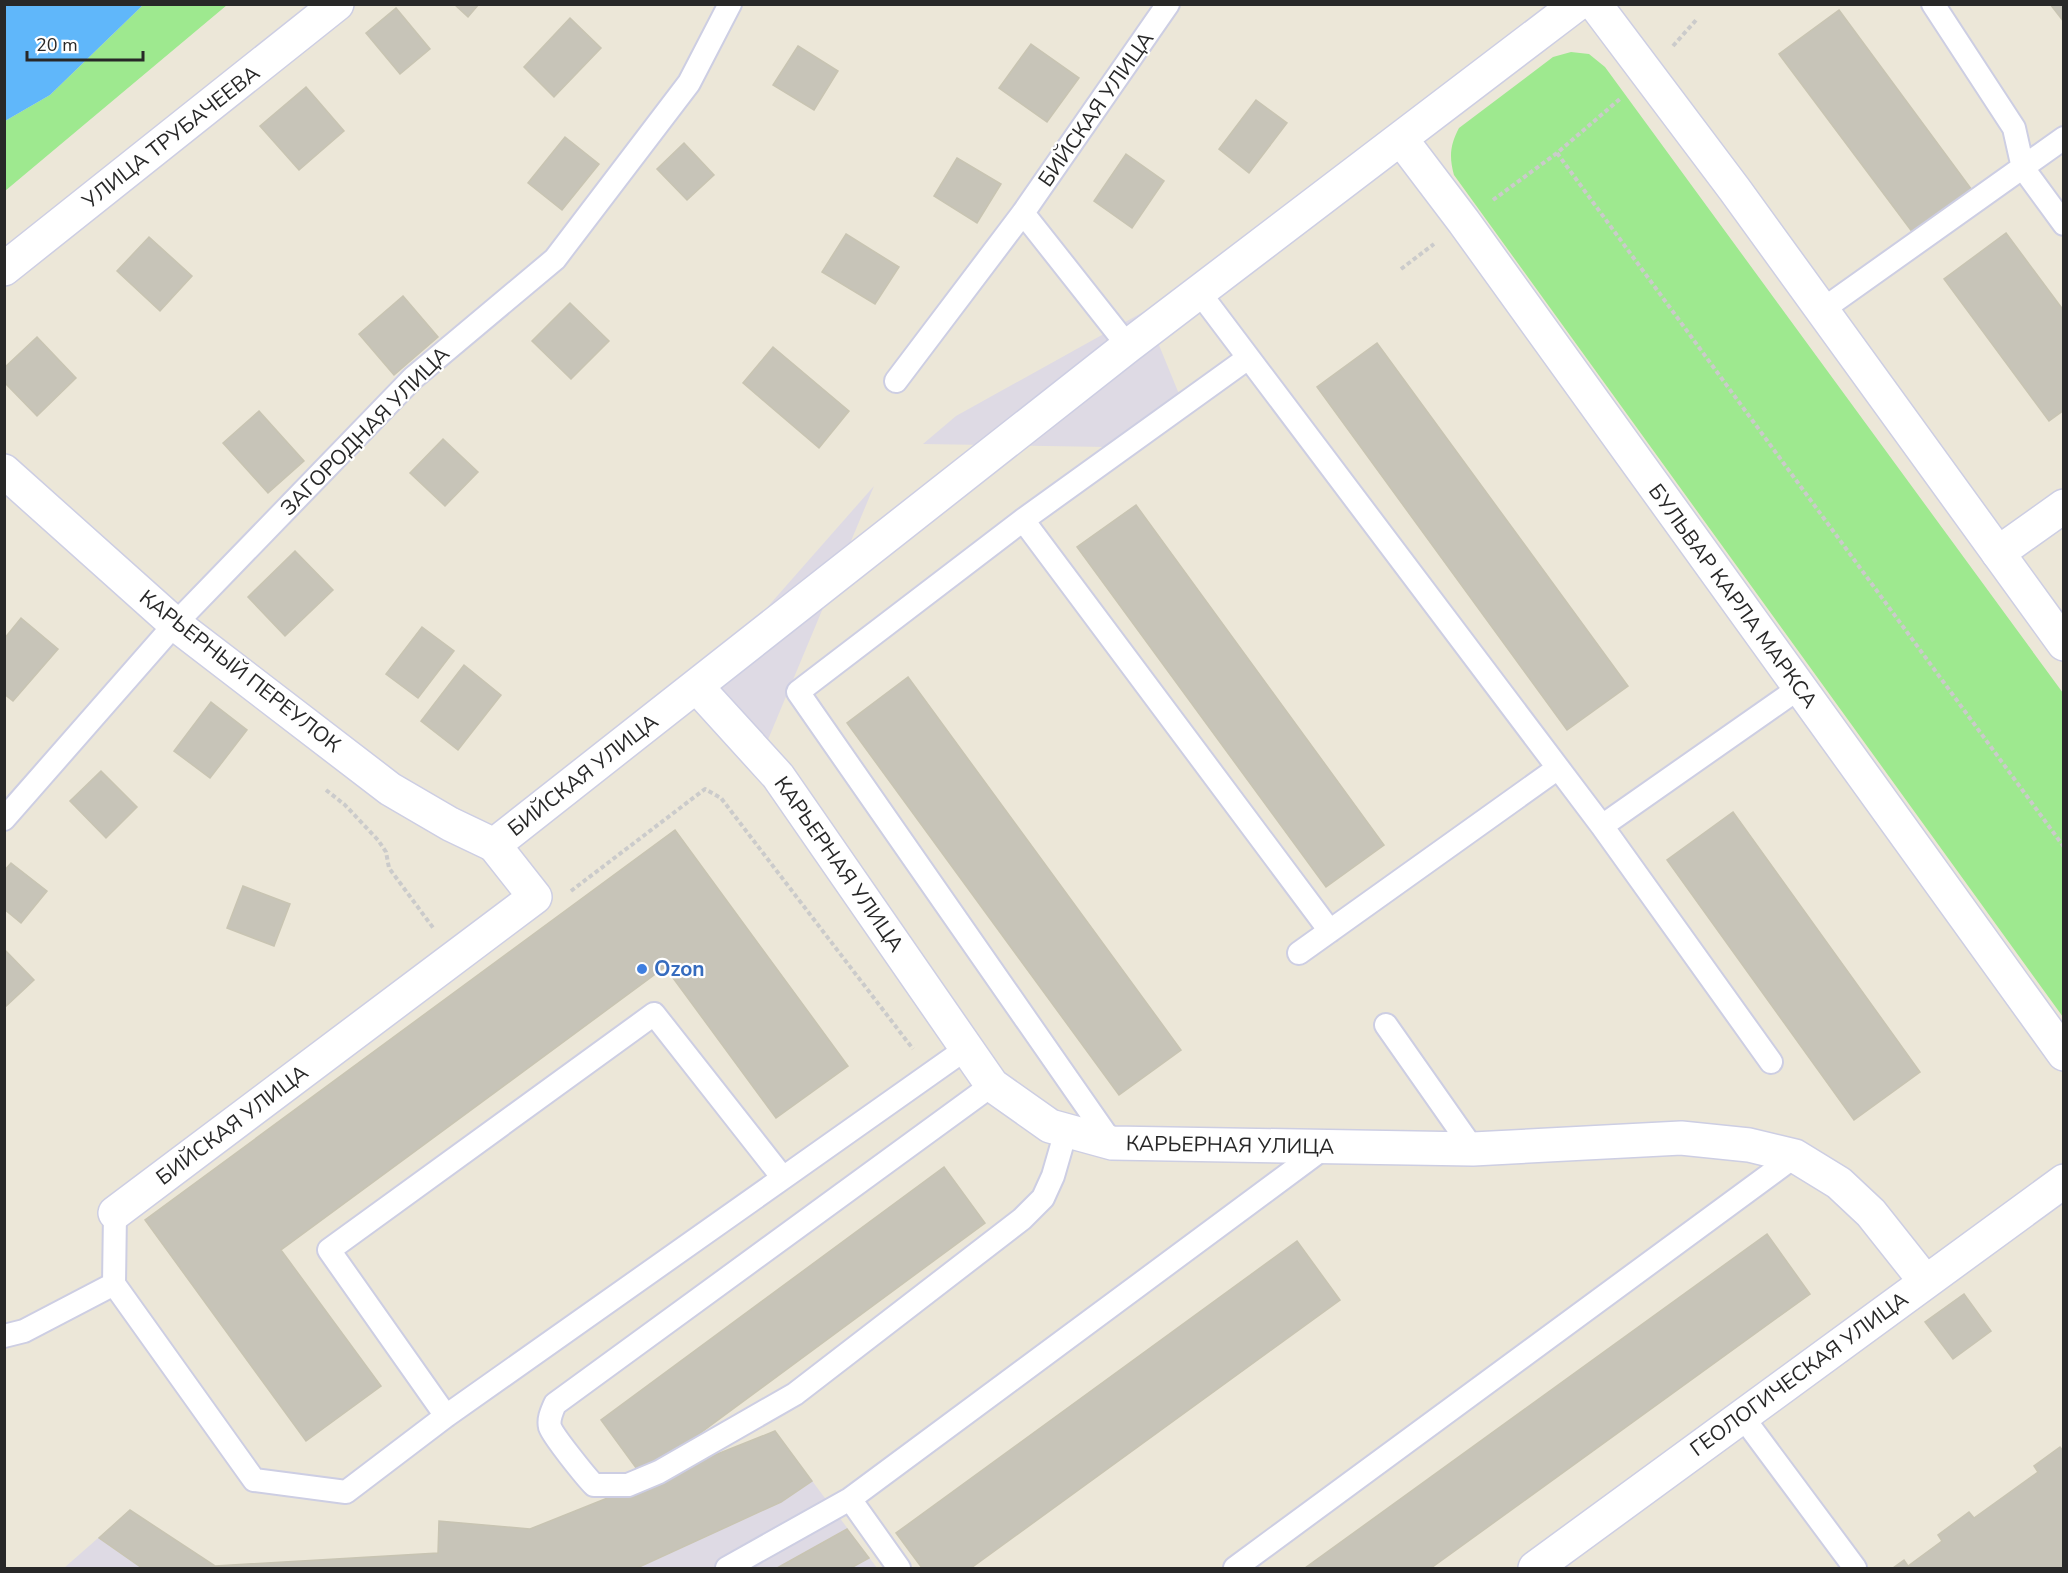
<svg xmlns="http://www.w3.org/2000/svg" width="2068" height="1573" font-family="'Nunito Sans',sans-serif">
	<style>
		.industrial { fill: #dedae4 }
		.green { fill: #9ee98f }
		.water { fill: #60b7fa }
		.building { fill: #c7c4b8; stroke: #c8c4b2; stroke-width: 1.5 }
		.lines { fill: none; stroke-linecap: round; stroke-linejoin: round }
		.service-casing { stroke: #cdcee3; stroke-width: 26 }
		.minor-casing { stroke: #cdcee3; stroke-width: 36 }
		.tertiary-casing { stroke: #cdcee3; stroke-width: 36 }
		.secondary-casing { stroke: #cdcee3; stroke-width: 36 }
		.path { stroke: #cbcbcb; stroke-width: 4; stroke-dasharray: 4.5 3; stroke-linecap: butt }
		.service { stroke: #fff; stroke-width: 22 }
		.minor { stroke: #fff; stroke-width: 33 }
		.tertiary { stroke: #fff; stroke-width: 33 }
		.secondary { stroke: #fff; stroke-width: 33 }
		.shop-dot { fill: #3f7fe0; stroke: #fff; stroke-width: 2 }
		.labels { text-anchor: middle; stroke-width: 4.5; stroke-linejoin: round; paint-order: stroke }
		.street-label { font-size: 21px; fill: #282828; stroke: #fff }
		.shop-label { font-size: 21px; font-weight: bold; fill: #366cbe; stroke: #fff; text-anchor: start }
	</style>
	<rect width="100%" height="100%" fill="#ece7d8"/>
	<path class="industrial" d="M1145,311L1179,394L1106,447L923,444L956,416Z
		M874,486L767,742L697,687Z
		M775,1431L877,1568H64L130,1510L215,1566L438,1553L439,1521L530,1529Z"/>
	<path class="green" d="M143,5H227L5,191V121L50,95Z
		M1571,52L1589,54L1605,67L2063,693V1017L1454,175C1449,157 1450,145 1459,128L1553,57Z"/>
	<path class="water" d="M5,4H143V5L50,95L5,121Z"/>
	<path class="building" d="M454,4H479L468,17Z
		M2050,4H2064V22Z
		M396,8L430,49L400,74L366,33Z
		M1839,10L1972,190L1913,233L1779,54Z
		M570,18L601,48L554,97L524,67Z
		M1031,44L1079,78L1047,122L999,88Z
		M798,46L838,71L814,110L773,85Z
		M306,87L344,131L299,170L260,126Z
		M1256,100L1287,123L1249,173L1219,149Z
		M565,137L599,164L562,210L528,183Z
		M684,143L714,175L687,200L657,169Z
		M1126,154L1164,181L1132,228L1094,201Z
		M957,158L1001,184L977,223L934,196Z
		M2006,233L2064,311V410L2049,421L1944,279Z
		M846,234L899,267L875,304L822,272Z
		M149,237L192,276L160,311L117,271Z
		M403,296L438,337L394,375L359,334Z
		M570,303L609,341L571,379L532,341Z
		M37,337L76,378L37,416L4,382V368Z
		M1377,343L1628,686L1567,730L1317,387Z
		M773,347L849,411L819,448L743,383Z
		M259,411L304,461L268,493L223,443Z
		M443,439L478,472L445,506L410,473Z
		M1136,505L1384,845L1326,887L1077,547Z
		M295,551L333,590L285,636L248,597Z
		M21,618L58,649L13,701L4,694V639Z
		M422,627L454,651L418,698L386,674Z
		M464,665L501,695L458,750L421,721Z
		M908,677L1181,1050L1119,1095L847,723Z
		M211,702L247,730L210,778L174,751Z
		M101,771L137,807L106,838L70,801Z
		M1733,812L1920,1072L1854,1120L1667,860Z
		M675,830L848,1066L776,1118L665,967L281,1250L381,1386L306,1441L145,1220Z
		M11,863L47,891L21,923L4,909V871Z
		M243,886L290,904L274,946L227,928Z
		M4,949L34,980L4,1008Z
		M944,1167L985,1223L642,1476L601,1420Z
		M1767,1234L1810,1294L1431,1568H1305Z
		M1297,1241L1340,1300L971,1568H922L896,1533Z
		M1964,1294L1991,1331L1953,1359L1925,1322Z
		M775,1431L812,1481L781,1502L637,1568H142L99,1538L130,1510L215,1566L438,1553L439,1521L530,1529Z
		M2060,1447L2064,1452V1568H1893L1904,1560L1908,1566L1942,1541L1938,1535L1969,1512L1974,1518L2038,1472L2034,1466Z
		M847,1529L869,1558L851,1568H777Z"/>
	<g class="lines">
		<g class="service-casing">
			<path id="service" d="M1933,4L2014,128L2023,168L2064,224
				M1023,213L1128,346
				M1199,292L1602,826L1799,688
				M1822,310L2064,138
				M896,381L1023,213L1168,4
				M1023,520L1330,931
				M4,819L175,624L413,378L555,259L689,83L730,4
				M1602,826L1771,1062
				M1299,953L1558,768
				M1386,1025L1473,1149
				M992,1085L555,1404C552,1411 548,1419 550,1427C553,1436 586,1477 594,1485H628L659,1472L795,1394L1022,1219L1043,1198L1053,1176L1066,1131
				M1112,1143L798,692L1023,520L1248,358
				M783,1178L967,1048
				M115,1213L114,1284L254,1480L346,1492L446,1416L783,1178L654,1014L329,1250L446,1416
				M4,1336L24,1331L114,1284
				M1742,1416L1855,1568
				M727,1568L850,1499
				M899,1568L850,1499L1325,1147
				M1235,1568L1795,1156"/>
		</g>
		<g class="minor-casing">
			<path id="minor" d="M1998,553L2064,506
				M697,687L778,776L992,1085L1050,1126L1112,1143L1473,1149L1681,1138L1749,1145L1795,1156L1839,1183L1871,1213L1925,1281
				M115,1213L535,897L494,845
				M1535,1568L2064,1181"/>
		</g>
		<g class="tertiary-casing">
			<path id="tertiary" d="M1595,4L1735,190L2064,644
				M1401,139L1464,222L2064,1054
				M4,471L175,624L390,789L450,824L494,845L1128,346L1577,4"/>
		</g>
		<g class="secondary-casing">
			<path id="secondary" d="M4,269L337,4"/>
		</g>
		<path class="path" d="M1673,46L1697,19
			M1557,153L2064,847
			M1493,200L1557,153L1621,98
			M1401,269L1434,244
			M326,790L345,805L378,840L386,852L389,868L434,929
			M571,891L705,789L721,798L750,836L913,1049"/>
		<use href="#service" class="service"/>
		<use href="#minor" class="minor"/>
		<use href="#tertiary" class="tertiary"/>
		<use href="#secondary" class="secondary"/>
	</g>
	<circle class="shop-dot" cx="642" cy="969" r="6"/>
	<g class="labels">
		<g class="street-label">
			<text transform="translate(1096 109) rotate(-55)" y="7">БИЙСКАЯ УЛИЦА</text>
			<text transform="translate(171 137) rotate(-38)" y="7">УЛИЦА ТРУБАЧЕЕВА</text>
			<text transform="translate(365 431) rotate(-45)" y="7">ЗАГОРОДНАЯ УЛИЦА</text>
			<text transform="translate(1733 596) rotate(54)" y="7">БУЛЬВАР КАРЛА МАРКСА</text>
			<text transform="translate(240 671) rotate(38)" y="7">КАРЬЕРНЫЙ ПЕРЕУЛОК</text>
			<text transform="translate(583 775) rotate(-38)" y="7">БИЙСКАЯ УЛИЦА</text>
			<text transform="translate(839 864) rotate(55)" y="7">КАРЬЕРНАЯ УЛИЦА</text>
			<text transform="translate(232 1125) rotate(-37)" y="7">БИЙСКАЯ УЛИЦА</text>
			<text transform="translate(1230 1145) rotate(1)" y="7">КАРЬЕРНАЯ УЛИЦА</text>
			<text transform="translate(1799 1374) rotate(-36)" y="7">ГЕОЛОГИЧЕСКАЯ УЛИЦА</text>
		</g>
		<g class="shop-label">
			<text x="654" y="976">Ozon</text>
		</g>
	</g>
	<rect width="2068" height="1573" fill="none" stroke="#282828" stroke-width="12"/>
	<path d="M27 51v9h116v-9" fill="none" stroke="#282828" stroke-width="3"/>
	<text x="36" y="51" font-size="18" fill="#282828" stroke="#ffffff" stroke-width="4.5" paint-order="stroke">20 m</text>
</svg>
